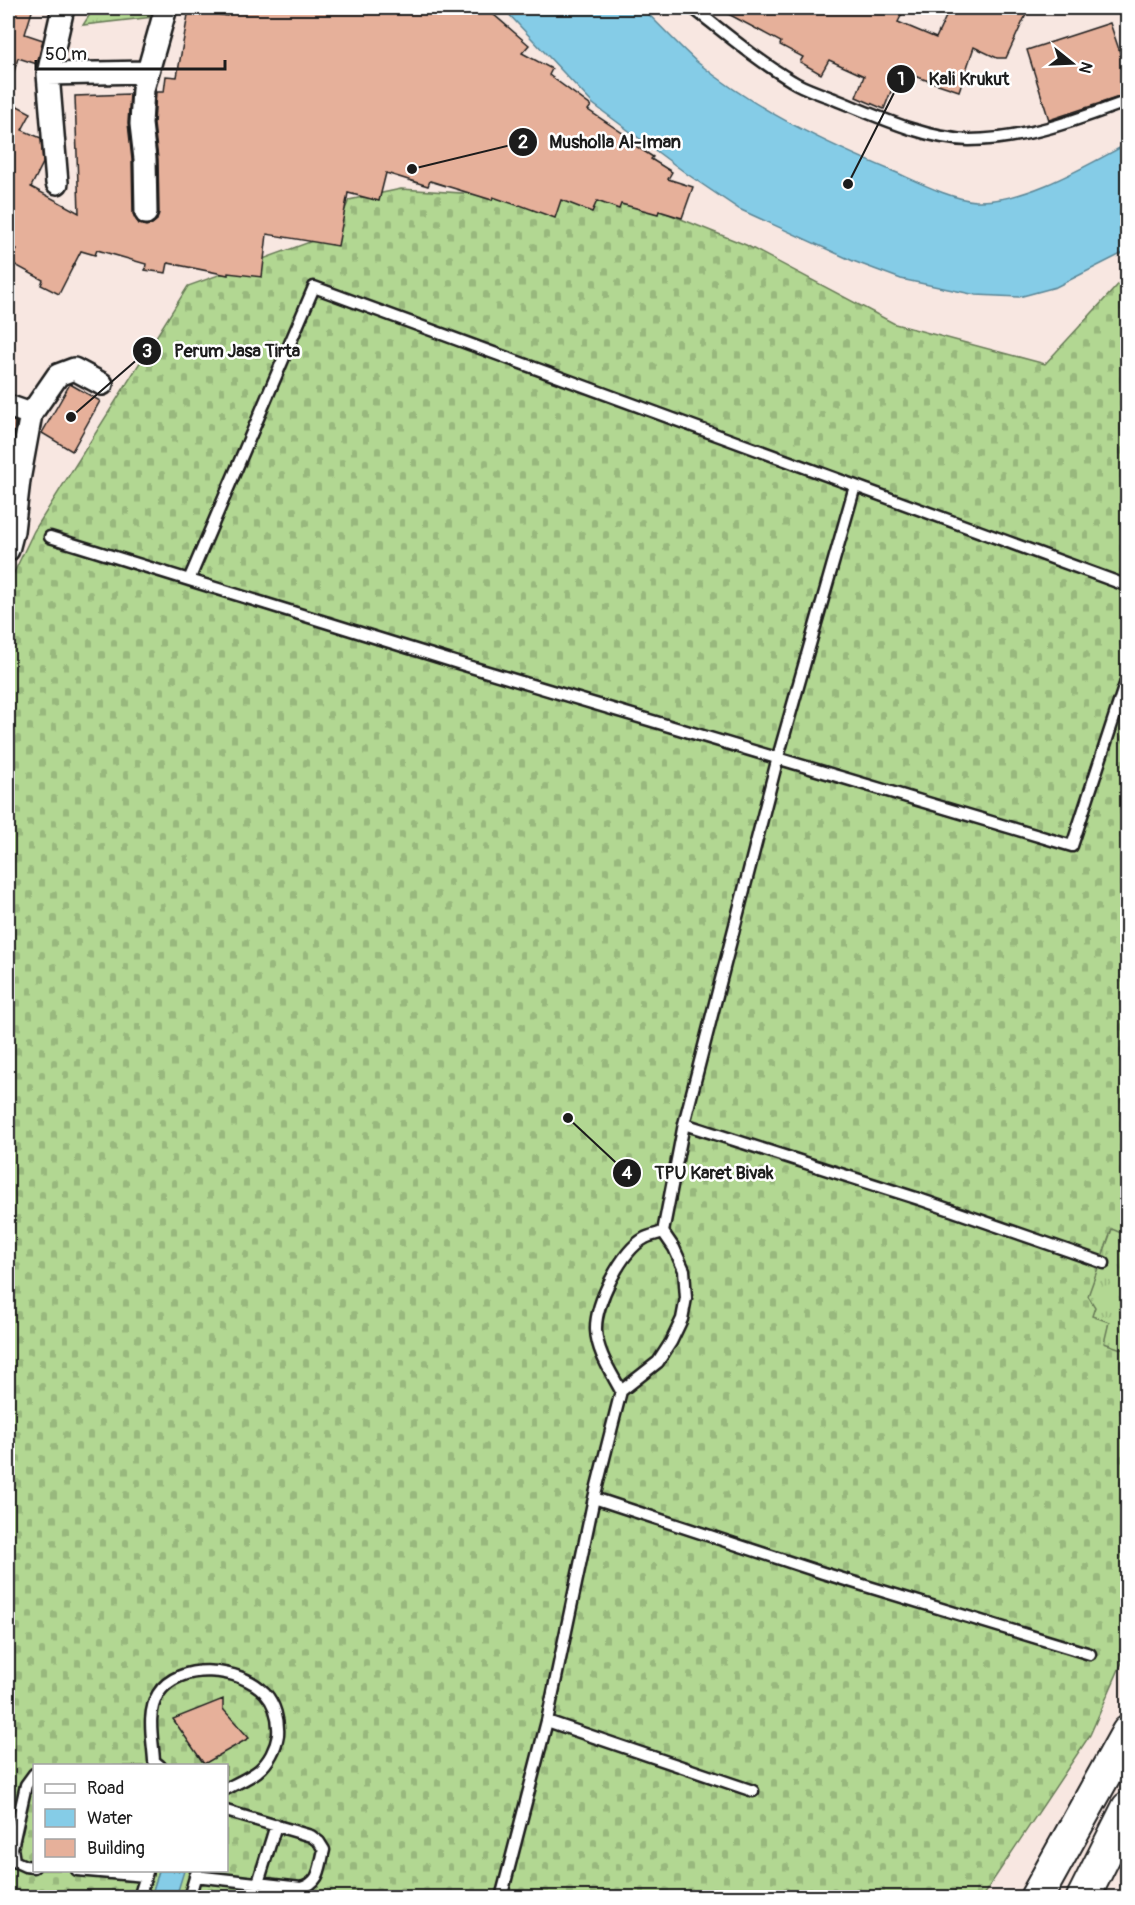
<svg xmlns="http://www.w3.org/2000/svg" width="1135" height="1905" font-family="Pangolin,sans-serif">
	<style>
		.cemetery { fill: url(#cemetery-stones); stroke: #677a57; stroke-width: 1.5; fill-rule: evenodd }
		.park { fill: url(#park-tufts); stroke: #677a57; stroke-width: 1.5 }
		.water { fill: #85cce7; stroke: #5b8696; stroke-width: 1.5 }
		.building { fill: #e6b09a; stroke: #1c1c1c; stroke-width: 1.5 }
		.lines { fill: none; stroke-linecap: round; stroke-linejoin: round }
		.service-casing { stroke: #1c1c1c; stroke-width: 15 }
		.minor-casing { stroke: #1c1c1c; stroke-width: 26 }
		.primary-casing { stroke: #1c1c1c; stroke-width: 36 }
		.service { stroke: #fff; stroke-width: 10 }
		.minor { stroke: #fff; stroke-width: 21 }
		.primary { stroke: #fff; stroke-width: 32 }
		.leader { fill: none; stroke: #1c1c1c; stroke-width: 2 }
		.callout-dot { fill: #1c1c1c; stroke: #fff; stroke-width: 2 }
		.mark-label { font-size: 18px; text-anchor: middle; font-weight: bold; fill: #fff }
		.callout-label { font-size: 18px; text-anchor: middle; font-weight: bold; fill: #1c1c1c; stroke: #fff; stroke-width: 5; stroke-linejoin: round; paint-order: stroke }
	</style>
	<defs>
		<pattern id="cemetery-stones" width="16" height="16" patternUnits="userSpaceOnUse" patternTransform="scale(1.5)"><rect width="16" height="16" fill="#b2d792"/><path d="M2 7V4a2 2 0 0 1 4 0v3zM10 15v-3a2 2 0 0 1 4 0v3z" fill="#98b87d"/></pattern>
		<pattern id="park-tufts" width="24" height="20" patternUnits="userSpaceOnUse" patternTransform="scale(1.5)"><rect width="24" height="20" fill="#b2d792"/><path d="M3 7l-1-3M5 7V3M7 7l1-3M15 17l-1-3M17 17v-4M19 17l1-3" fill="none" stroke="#98b87d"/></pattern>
	</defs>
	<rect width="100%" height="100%" fill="#f8e7e1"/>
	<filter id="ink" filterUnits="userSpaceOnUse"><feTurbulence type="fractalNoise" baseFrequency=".0167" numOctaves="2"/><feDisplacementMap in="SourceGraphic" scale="12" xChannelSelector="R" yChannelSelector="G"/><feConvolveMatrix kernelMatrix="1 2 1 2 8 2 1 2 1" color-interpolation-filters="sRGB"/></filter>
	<g filter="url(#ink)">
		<path class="cemetery" d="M401,189L614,203L661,211L746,245L895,324L1045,364L1127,275V1651L1090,1735L982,1897L8,1898V585L34,531L188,286L335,233L349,200ZM34,1766H226V1870H34Z"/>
		<path class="park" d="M94,8H150L153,17L83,25Z
			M1127,1215V1351L1104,1343L1109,1322L1092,1316L1095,1307L1088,1296L1112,1229L1121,1233Z"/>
		<path class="water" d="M503,8H642C660,25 678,45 697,62C756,110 825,143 895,172C918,182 951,199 976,201C1024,203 1086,166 1127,144V251L1056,287L1019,297L976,295L901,279L853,261L739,209L687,174L593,104Z
			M159,1871H184L176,1897H151Z"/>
		<path class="building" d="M8,8H33L25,34L43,40L37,64L18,58L13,75H8Z
			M229,8H478L494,15L529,45L522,53L552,69L549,75L591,106L588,110L633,140L631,143L653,157L651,159L672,172L668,179L693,187L682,218L659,211L658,214L621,204L619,209L597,201L592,212L561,200L555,218L520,205L519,206L493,197L492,200L430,181L428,186L386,173L379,201L348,193L338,246L267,234L262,277L228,273V275L168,263L166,273L145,270L146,264L97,250L95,255L81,251L59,294L41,285L43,280L10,262L17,249L8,244V101L31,113L22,130L41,138L43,163L31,187L79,213L75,96L130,94L128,123L132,160L133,214L139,224L146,226L152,224L157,220L159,213L158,159L154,124L156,92H164L166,76L177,77L189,9L227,16Z
			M717,8H905L898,22L936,38L950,8H1029L1006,58H997L974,47L959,91L899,71L884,109L856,97L864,76L829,60L821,74L800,62L803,57L780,45L781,42Z
			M1110,23L1128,76V94L1049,120L1027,50Z
			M70,384L100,401L72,451L42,433Z
			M8,419L16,422L8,472Z
			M223,1699V1709L249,1738L204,1764L173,1719Z"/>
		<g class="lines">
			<g class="service-casing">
				<path id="service" d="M693,8C725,33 757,60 792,81C804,89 820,93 834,99C874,115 924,139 969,140C1023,140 1077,120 1128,101
					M50,537L461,664L1072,846L1128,675
					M189,580L314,287L1128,586
					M684,1124L919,1199L1104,1263
					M621,1391C611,1372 597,1352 596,1330C595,1304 621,1251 645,1238C651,1235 658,1234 663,1232
					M594,1498L823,1573L1090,1654
					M547,1721L753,1791
					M160,1766L154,1761C153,1740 146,1714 158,1694C178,1661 241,1667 265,1693C275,1704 279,1720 278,1735C276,1748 269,1762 258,1771C249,1778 237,1783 226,1789
					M34,1774L26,1785L12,1848L14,1861L25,1866L34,1867
					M77,1870L145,1876
					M195,1876L301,1888C321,1882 319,1868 324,1850L319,1842L311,1836L226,1811
					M258,1883L276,1825
					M139,1898L147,1872
					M189,1898L197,1871
					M501,1898L547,1721L594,1498L621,1391L658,1362L671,1342L682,1319L686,1298L684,1270L674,1248L663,1232L684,1124L778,757L855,486"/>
			</g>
			<g class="minor-casing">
				<path id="minor" d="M48,74L147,72
					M57,183L48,74L63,8
					M146,213L145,159L141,124L143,89L166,8
					M8,406L31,414
					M8,550L13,531L19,480L31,414L58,375L74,369L102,384"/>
			</g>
			<g class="primary-casing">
				<path id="primary" d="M1036,1898L1128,1732
					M1083,1898L1128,1808"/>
			</g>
			<use href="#service" class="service"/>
			<use href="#minor" class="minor"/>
			<use href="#primary" class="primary"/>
		</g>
	</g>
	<path class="leader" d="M848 184L901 79M412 169L523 142M71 417L147 351M568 1118L627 1173"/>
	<g class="callout-dot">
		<circle cx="848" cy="184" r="6"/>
		<circle cx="412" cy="169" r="6"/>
		<circle cx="71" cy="417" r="6"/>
		<circle cx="568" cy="1118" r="6"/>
		<circle cx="901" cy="79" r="15"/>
		<circle cx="523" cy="142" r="15"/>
		<circle cx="147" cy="351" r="15"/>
		<circle cx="627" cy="1173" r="15"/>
	</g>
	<g class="mark-label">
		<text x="901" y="85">1</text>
		<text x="523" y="148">2</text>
		<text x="147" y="357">3</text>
		<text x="627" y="1179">4</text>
	</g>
	<g class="callout-label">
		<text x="969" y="85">Kali Krukut</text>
		<text x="615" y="148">Musholla Al-Iman</text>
		<text x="237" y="357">Perum Jasa Tirta</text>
		<text x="714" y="1179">TPU Karet Bivak</text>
	</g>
	<rect width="1135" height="1905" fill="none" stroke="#fff" stroke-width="30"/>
	<rect x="15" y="15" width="1105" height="1875" fill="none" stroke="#1c1c1c" stroke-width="2" filter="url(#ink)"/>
	<rect x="33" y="1764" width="195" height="108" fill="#ffffff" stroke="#a4a4a4" stroke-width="1.5"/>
	<rect x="45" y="1784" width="30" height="9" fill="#ffffff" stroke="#a4a4a4" stroke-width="1.5"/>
	<text x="87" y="1794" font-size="18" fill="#1c1c1c">Road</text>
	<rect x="45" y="1809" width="30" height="18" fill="#85cce7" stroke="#a4a4a4" stroke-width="1.5"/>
	<text x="87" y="1824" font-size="18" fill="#1c1c1c">Water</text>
	<rect x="45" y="1839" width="30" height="18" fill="#e6b09a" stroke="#a4a4a4" stroke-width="1.5"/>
	<text x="87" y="1854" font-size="18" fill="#1c1c1c">Building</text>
	<g transform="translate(1072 63) rotate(108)" stroke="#ffffff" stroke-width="4.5" paint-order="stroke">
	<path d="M0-4.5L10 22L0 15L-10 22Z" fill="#1c1c1c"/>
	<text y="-9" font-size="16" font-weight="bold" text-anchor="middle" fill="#1c1c1c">N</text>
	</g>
	<path d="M36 60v9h189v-9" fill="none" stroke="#1c1c1c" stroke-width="3"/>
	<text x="45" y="60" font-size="18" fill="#1c1c1c" stroke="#ffffff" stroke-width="4.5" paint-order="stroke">50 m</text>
</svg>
